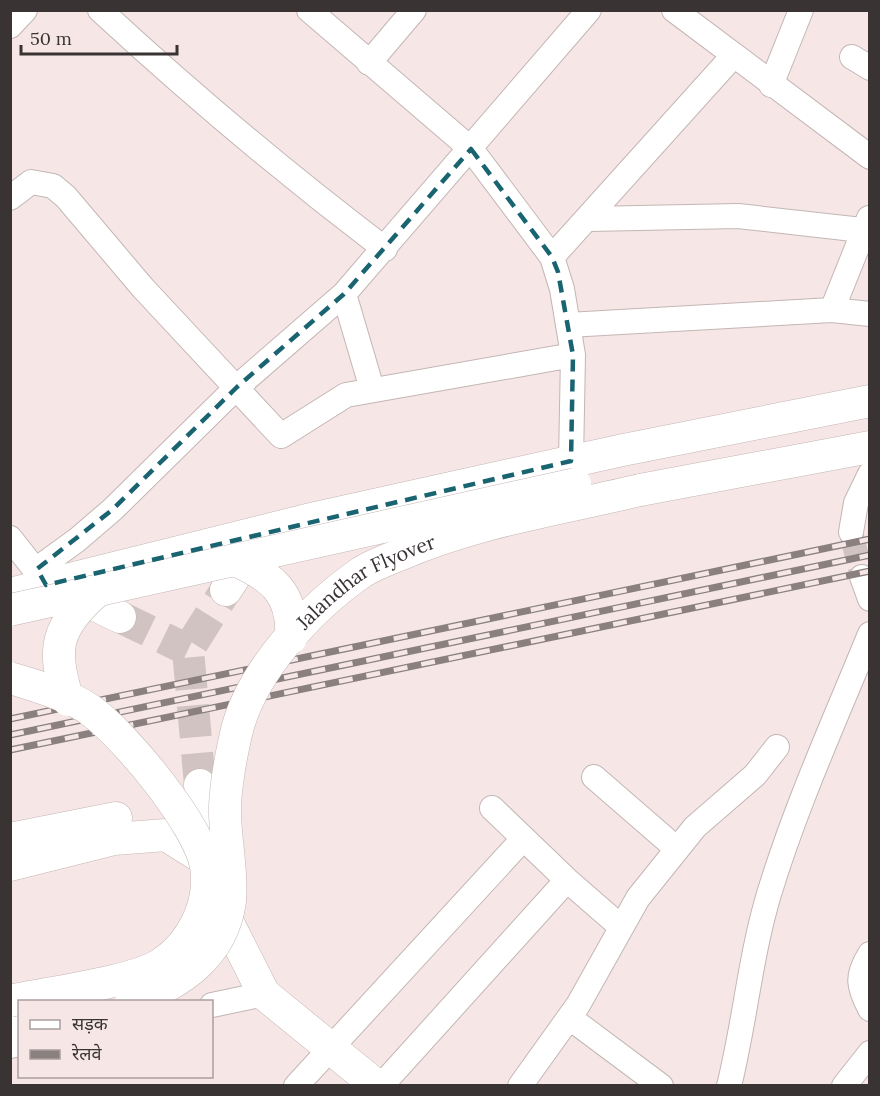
<svg xmlns="http://www.w3.org/2000/svg" width="880" height="1096" font-family="Lora,'Noto Sans Devanagari',serif">
	<style>
		.lines { fill: none; stroke-linecap: round; stroke-linejoin: round }
		.minor-tunnel { stroke: #d0c3c2; stroke-width: 24; stroke-dasharray: 24 12; stroke-linecap: butt }
		.major-tunnel { stroke: #d0c3c2; stroke-width: 32; stroke-dasharray: 32 16; stroke-linecap: butt }
		.minor-casing { stroke: #c3b6b4; stroke-width: 26 }
		.major-casing { stroke: #c3b6b4; stroke-width: 33 }
		.minor { stroke: #fff; stroke-width: 24 }
		.major { stroke: #fff; stroke-width: 32 }
		.rail-casing { stroke: #89807f; stroke-width: 7 }
		.rail { stroke: #f6e7e6; stroke-width: 4.5; stroke-dasharray: 14; stroke-linecap: butt }
		.major-bridge-casing { stroke: #c3b6b4; stroke-width: 33; stroke-linecap: butt }
		.major-bridge { stroke: #fff; stroke-width: 32 }
		.marked { fill: none; stroke: #1a6471; stroke-width: 4.5; stroke-dasharray: 12 8; stroke-linejoin: round }
		.labels { text-anchor: middle; stroke-width: 5; stroke-linejoin: round; paint-order: stroke }
		.street-label { font-size: 20px; fill: #393433; stroke: #f6e7e6 }
	</style>
	<rect width="100%" height="100%" fill="#f6e7e6"/>
	<g class="lines">
		<path class="minor-tunnel" d="M851,532L862,577"/>
		<path class="major-tunnel" d="M120,617L188,650
			M200,785L188,650L226,590"/>
		<g class="minor-casing">
			<path id="minor" d="M100,10C191,94 286,174 385,249
				M309,10L471,149L552,257L562,289L573,355L571,461
				M674,10L870,157
				M10,26L25,10
				M852,57L870,68
				M369,63L414,10
				M771,85L801,10
				M10,198L31,182L53,186L66,197L143,288L281,436L346,395L573,355
				M589,219L738,216L862,230
				M552,257L733,56
				M344,294L372,389
				M832,310L869,218
				M568,325L832,310L870,314
				M851,532L856,503L870,474
				M10,538L44,581
				M37,569L77,540L112,510L237,387L344,294L589,10
				M862,577L870,599
				M594,777L677,849
				M492,808L567,880L621,927
				M870,954C856,976 858,986 870,1009
				M212,1005L264,994
				M570,1018L661,1086
				M10,1046L20,1044
				M296,1086L523,839
				M381,1086L567,880
				M520,1086L578,1005L638,898L695,827L755,775L777,747
				M729,1086C745,1022 750,957 769,894C796,805 835,720 870,634
				M844,1086L870,1053"/>
		</g>
		<g class="major-casing">
			<path id="major" d="M640,490L870,447
				M62,589L120,617
				M226,590L258,540
				M10,594L315,518L623,450L870,401
				M200,785L209,862L217,901L264,994L377,1086
				M10,839L116,818
				M10,865L114,839L166,835L209,862
				M10,1029L20,1027"/>
		</g>
		<use href="#minor" class="minor"/>
		<use href="#major" class="major"/>
		<g class="rail-casing">
			<path id="rail" d="M10,719L870,539
				M10,735L870,555
				M10,750L870,571"/>
		</g>
		<use href="#rail" class="rail"/>
		<g class="major-bridge-casing">
			<g id="major-bridge">
				<path d="M235,560C272,576 294,594 291,638"/>
				<path d="M10,610L575,484"/>
				<path d="M10,678C34,685 71,696 90,710C125,735 199,825 206,866C212,904 192,944 161,964C134,982 46,993 10,1001"/>
				<path d="M68,700C51,648 56,627 97,591"/>
				<path id="s1" d="M131,1002C179,984 223,956 230,901C233,870 224,837 225,806C226,783 231,756 236,734C250,672 311,607 362,572C373,565 387,560 399,555C474,522 560,509 640,490"/>
			</g>
		</g>
		<use href="#major-bridge" class="major-bridge"/>
	</g>
	<path class="marked" d="M471,149L552,257L558,272L573,355L571,461L46,585L37,569L112,510L237,387L344,294Z"/>
	<g class="labels">
		<g class="street-label">
			<text dy="7" stroke="none"><textPath href="#s1" startOffset="525">Jalandhar Flyover</textPath></text>
		</g>
	</g>
	<rect width="880" height="1096" fill="none" stroke="#393433" stroke-width="24"/>
	<rect x="18" y="1000" width="195" height="78" fill="#f6e7e6" stroke="#aa9f9e" stroke-width="1.5"/>
	<rect x="30" y="1020" width="30" height="9" fill="#ffffff" stroke="#aa9f9e" stroke-width="1.5"/>
	<text x="72" y="1030" font-size="18" fill="#393433">सड़क</text>
	<rect x="30" y="1050" width="30" height="9" fill="#89807f" stroke="#aa9f9e" stroke-width="1.5"/>
	<text x="72" y="1060" font-size="18" fill="#393433">रेलवे</text>
	<path d="M21 45v9h156v-9" fill="none" stroke="#393433" stroke-width="3"/>
	<text x="30" y="45" font-size="18" fill="#393433" stroke="#f6e7e6" stroke-width="4.5" paint-order="stroke">50 m</text>
</svg>
